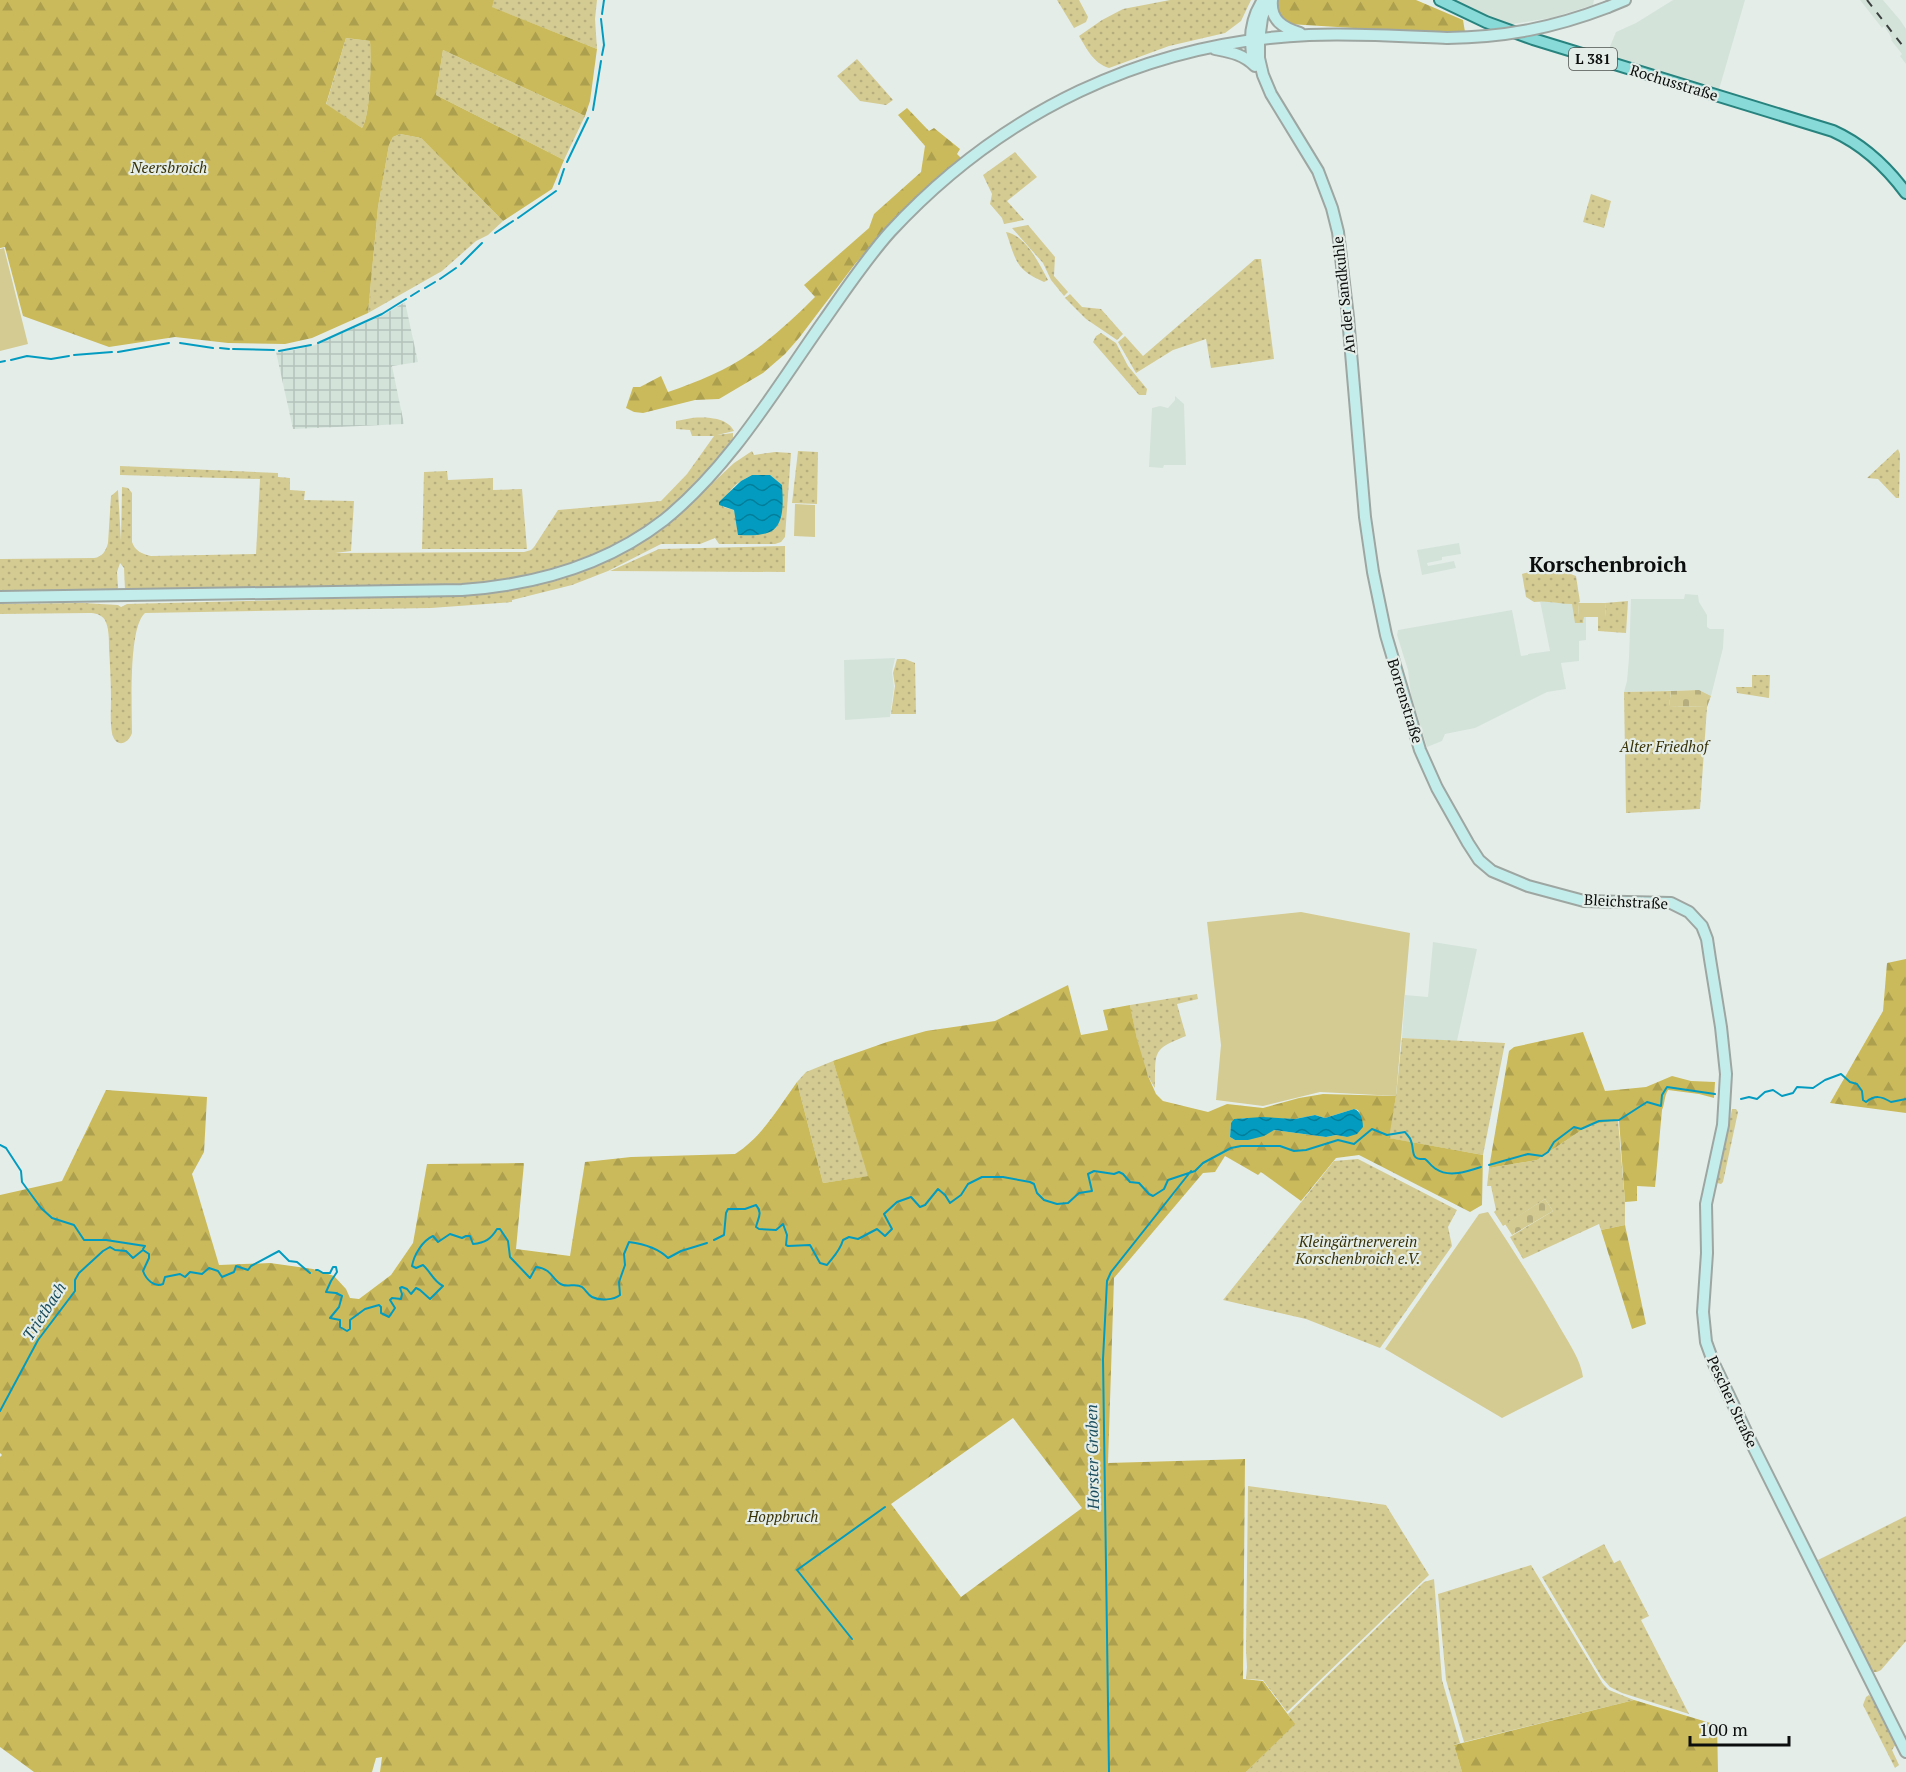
<svg xmlns="http://www.w3.org/2000/svg" width="1906" height="1772" font-family="'PT Serif',serif">
	<style>
		.built { fill: #d3e3da }
		.industrial { fill: url(#industrial-grid) }
		.green { fill: url(#green-dots); fill-rule: evenodd }
		.forest { fill: url(#forest-firs); fill-rule: evenodd }
		.cemetery { fill: url(#cemetery-stones) }
		.pitch { fill: #d4cb92 }
		.water { fill: url(#water-waves) }
		.lines { fill: none; stroke-linecap: round; stroke-linejoin: round }
		.stream { stroke: #039cc0; stroke-width: 2 }
		.secondary-casing { stroke: #9ea6a2; stroke-width: 14 }
		.primary-casing { stroke: #28837f; stroke-width: 14 }
		.secondary { stroke: #c3edeb; stroke-width: 10 }
		.primary { stroke: #87dad7; stroke-width: 10 }
		.rail { stroke: #3c403e; stroke-width: 2; stroke-dasharray: 8 8; stroke-linecap: butt }
		.secondary-bridge-casing { stroke: #9ea6a2; stroke-width: 14; stroke-linecap: butt }
		.secondary-bridge { stroke: #c3edeb; stroke-width: 10 }
		.labels { text-anchor: middle; stroke-width: 4.5; stroke-linejoin: round; paint-order: stroke }
		.shield { fill: #e5ede9; stroke: #4c514e; stroke-width: 1.5 }
		.shield-label { font-size: 14px; font-weight: bold; fill: #0b0e0c }
		.street-label { font-size: 15px; fill: #0b0e0c; stroke: #e5ede9 }
		.park-label { font-size: 15px; font-style: italic; fill: #373106; stroke: #e5ede9 }
		.water-label { font-size: 16px; font-style: italic; fill: #194c5c; stroke: #e5ede9 }
		.district-label { font-size: 21px; font-weight: bold; fill: #0b0e0c; stroke: #e5ede9 }
	</style>
	<defs>
		<pattern id="industrial-grid" width="8" height="8" patternUnits="userSpaceOnUse" patternTransform="scale(1.5)"><rect width="8" height="8" fill="#d3e3da"/><path d="M0 4h8M4 0v8" fill="none" stroke="#b4c2ba"/></pattern>
		<pattern id="green-dots" width="8" height="8" patternUnits="userSpaceOnUse" patternTransform="scale(1.5)"><rect width="8" height="8" fill="#d4cb92"/><path d="M2 2h.1M6 6h.1" fill="none" stroke="#b5ad7d" stroke-width="1.8" stroke-linecap="round"/></pattern>
		<pattern id="forest-firs" width="22" height="20" patternUnits="userSpaceOnUse" patternTransform="scale(1.5)"><rect width="22" height="20" fill="#caba5b"/><path d="M5 1l3.5 6h-7zM16 11l3.5 6h-7z" fill="#ac9f4e"/></pattern>
		<pattern id="cemetery-stones" width="16" height="16" patternUnits="userSpaceOnUse" patternTransform="scale(1.5)"><rect width="16" height="16" fill="#d4cb92"/><path d="M2 7V4a2 2 0 0 1 4 0v3zM10 15v-3a2 2 0 0 1 4 0v3z" fill="#b5ad7d"/></pattern>
		<pattern id="water-waves" width="16" height="10" patternUnits="userSpaceOnUse" patternTransform="scale(1.5)"><rect width="16" height="10" fill="#039cc0"/><path d="M0 5q4-4 8 0t8 0" fill="none" stroke="#037e9a"/></pattern>
	</defs>
	<rect width="100%" height="100%" fill="#e5ede9"/>
	<path class="built" d="M1449,0H1594L1593,5L1551,18L1506,25Z
		M1673,0H1745L1718,93L1606,56L1616,32L1636,23Z
		M1860,0H1883L1900,20L1906,29V64L1900,56L1902,54L1891,40L1892,39L1888,32L1884,26L1882,28Z
		M1175,396L1184,404L1186,465H1164L1163,468L1149,467L1152,408L1160,406L1168,408L1175,400Z
		M1459,543L1461,554L1442,557V560L1427,563L1428,566L1454,561L1456,568L1422,575L1417,550Z
		M1685,594L1698,595L1699,602L1707,615V627L1710,629H1724L1723,648L1711,696L1699,690L1624,692L1627,681L1629,658L1631,599H1684Z
		M1540,601L1572,604L1584,622V617H1586V640L1579,641V661L1561,663L1566,689L1547,692L1475,728L1445,734L1442,741L1427,747L1411,695L1408,670L1397,635L1398,630L1512,610L1521,656L1528,655V654L1550,651Z
		M895,658L892,672L894,687L890,717L845,720L844,660Z
		M1433,942L1477,949L1457,1041L1402,1038L1405,995L1428,997Z"/>
	<path class="industrial" d="M405,302L418,362L392,366L404,424L293,429L276,352L294,350L315,345L383,315Z"/>
	<path class="green" d="M494,0H597L595,19L597,49L491,7Z
		M1057,0H1079L1088,17L1086,22L1074,28Z
		M1170,0H1251L1241,21L1225,33L1169,46L1109,68C1093,63 1087,49 1079,36L1102,20L1123,9Z
		M346,38L370,41C371,59 371,115 362,128L326,105Z
		M443,50L585,116L564,160L436,95Z
		M857,59L893,100L886,105L860,101L837,76Z
		M400,134L421,138L503,221L488,235L476,241L442,271L368,313L378,207L389,145L393,137Z
		M1015,152L1037,177L1007,201L1024,220L1004,224L1002,218L990,204L992,194L983,175Z
		M1591,194L1611,201L1604,228L1583,222Z
		M1028,225L1055,257L1054,276L1068,292L1064,296L1051,280L1043,263L1012,228Z
		M1006,232C1026,236 1039,263 1048,280L1044,282C1015,270 1016,260 1006,232Z
		M1255,259H1261L1274,359L1211,368L1206,339L1173,350L1136,373L1118,342L1125,336L1143,356Z
		M1070,294L1082,307L1101,309L1123,334L1117,340L1086,319L1065,298Z
		M1101,333L1116,343L1128,366L1147,389L1146,395H1139L1093,342L1096,336Z
		M692,418C705,417 727,417 734,431L717,435L733,433V438L715,462L668,510L656,520L616,545L577,562L521,579L469,584L125,590L124,568L120,563L117,572L118,588L116,590L0,593V559L94,558C102,557 106,551 108,543L111,496L118,490L121,541L122,487L128,488L132,493V542C135,551 142,554 151,556L256,554L260,479L120,475V466L278,473V477L290,478V490L305,491L304,500L354,501L351,551L335,553L524,552L531,550L534,547L558,510L661,501L687,474L714,436H692L690,430L676,429V421Z
		M1898,449L1900,454L1899,498H1896L1878,479L1867,478Z
		M752,451L754,455L775,452L791,453L785,537L781,542L775,544H719L715,538L700,544H661L608,571L572,585L512,600V602L431,608L145,613C128,627 132,709 132,733C128,745 115,748 112,733C110,722 111,710 111,700C111,683 110,665 109,648C109,639 109,628 105,620C101,614 95,613 89,613L0,614V604L83,603L118,605L121,607L127,604L446,596L528,586L555,579L688,506L734,463ZM752,475L736,516L734,510L723,507C729,489 734,484 752,475Z
		M798,451L818,452L817,504L792,503Z
		M447,471L448,480L493,478V490L522,489L527,549H422L424,472Z
		M785,546V572L610,571L659,549Z
		M1557,569L1576,576L1580,602L1578,603L1579,617H1584L1583,623H1575L1572,604C1559,604 1546,600 1534,602L1526,597L1522,574L1536,570L1537,573Z
		M1628,601L1626,633L1598,631V617H1606L1605,603Z
		M897,659H905L915,663L916,714H891L895,686L893,673Z
		M1752,675H1770L1769,698L1737,693L1736,687H1752Z
		M1671,691L1669,706L1707,707L1700,809L1626,813L1624,692Z
		M1197,994L1198,999L1177,1004L1186,1036C1151,1050 1156,1051 1155,1088C1141,1068 1135,1029 1130,1005Z
		M1402,1038L1505,1043L1483,1155L1388,1138L1396,1096Z
		M833,1061L869,1176L823,1183L797,1082L806,1072Z
		M1732,1109H1736L1738,1112L1723,1182L1721,1184L1717,1183Z
		M1618,1120L1625,1202V1225L1601,1230L1599,1224L1523,1259L1510,1237L1553,1211L1545,1199L1503,1226L1494,1212L1496,1210L1491,1186H1487L1489,1168L1537,1160L1589,1125Z
		M1358,1159L1457,1210L1448,1227L1452,1246L1380,1348L1306,1319L1223,1300L1334,1161Z
		M1248,1486L1386,1505L1429,1575L1287,1712L1263,1680L1246,1679L1247,1667L1246,1650Z
		M1906,1516V1641L1881,1670L1877,1672H1872L1818,1560Z
		M1604,1544L1614,1563L1620,1560L1649,1616L1641,1620L1689,1714L1622,1693L1610,1687L1602,1678L1542,1577Z
		M1531,1565L1603,1684L1609,1690L1634,1700L1464,1742L1446,1680L1438,1594Z
		M1434,1579L1442,1680L1460,1743L1454,1745L1462,1772H1246L1294,1724L1288,1714L1424,1582Z
		M1869,1695C1882,1708 1890,1727 1896,1744L1892,1750L1899,1765L1895,1768L1863,1705L1866,1697Z"/>
	<path class="forest" d="M0,0H494L492,7L597,49L590,101L585,116L443,50L436,95L564,160L552,189L503,221L421,138L400,134L393,137L389,145L378,207L368,313L312,338L285,344L228,343L175,337L109,347L23,316L5,247L0,248ZM346,38L370,41C371,59 371,115 362,128L326,104Z
		M1276,0H1416L1463,20L1465,32H1418L1289,24L1276,13Z
		M907,108L929,131L934,128L960,149L957,154L961,158L904,209L855,264L799,338L785,354L763,373L719,399L695,400L643,413L634,412L626,408L633,387H640L661,376L668,392C697,382 727,370 752,352C775,336 795,317 815,297L804,285L869,228L874,214L921,172L925,146L898,115Z
		M1906,959V1113L1830,1103L1883,1011L1887,963Z
		M1068,985L1081,1035L1108,1030L1103,1010L1130,1005L1137,1039L1148,1076L1156,1094L1163,1101L1208,1112L1227,1104L1263,1108L1299,1098L1323,1094L1396,1096L1389,1138L1483,1155L1482,1205L1470,1212L1359,1155L1336,1158L1301,1201L1261,1172L1258,1175L1225,1156L1215,1172L1203,1173L1114,1278L1108,1463L1245,1459L1243,1679L1263,1681L1295,1724L1246,1772H380L382,1757L376,1758L372,1772H34L0,1747V1457L2,1455L0,1453V1195L62,1181L106,1090L207,1097L204,1152L192,1174L219,1265L270,1263L313,1269L334,1276L346,1289L350,1298L359,1299L391,1275L413,1243L427,1164L524,1163L516,1249L570,1256L585,1162L631,1157L735,1154C762,1137 779,1107 797,1082L823,1183L868,1176L833,1061L887,1042L926,1031L995,1021ZM1354,1109L1358,1110L1360,1115L1347,1137L1336,1135L1326,1137L1274,1130L1235,1140L1230,1137L1231,1123L1243,1118L1295,1119L1315,1115L1325,1118ZM1013,1418L1082,1508L961,1597L891,1504Z
		M1583,1032L1605,1091L1646,1087L1672,1076L1691,1081L1715,1082L1714,1098L1699,1094L1668,1090C1664,1097 1665,1103 1662,1110L1655,1187L1637,1186V1201L1625,1202L1619,1120L1589,1125L1537,1160L1489,1168L1509,1051L1514,1047Z
		M1625,1225L1646,1324L1632,1329L1601,1230Z
		M1634,1700L1717,1725L1718,1772H1462L1454,1745Z"/>
	<path class="cemetery" d="M1699,690L1711,696L1707,707L1669,706L1671,691Z
		M1545,1199L1553,1211L1512,1235L1505,1224Z"/>
	<path class="pitch" d="M4,248L28,344L0,351V249Z
		M795,504L815,505V537L794,536Z
		M1578,603H1605L1606,617H1579Z
		M1301,912L1410,933L1396,1096L1320,1092L1263,1106L1216,1100L1221,1045L1207,922Z
		M1488,1212C1514,1251 1539,1290 1562,1331C1570,1345 1581,1361 1583,1377L1502,1418L1385,1349L1479,1214Z"/>
	<path class="water" d="M752,475H770L782,485C783,502 786,531 763,534C755,536 746,535 738,535L734,510L719,505V502L741,481Z
		M1354,1109C1361,1111 1363,1121 1363,1127L1357,1134L1347,1137L1336,1135L1326,1137L1274,1130L1264,1136L1248,1140H1235L1230,1137L1231,1123L1234,1119L1262,1117L1295,1119L1315,1115L1325,1118Z"/>
	<g class="lines">
		<path class="stream" d="M602,14L604,0
			M601,19L604,45L602,55
			M593,110L601,61
			M567,162L588,118
			M559,184L564,169
			M518,218L556,191
			M495,233L513,221
			M461,264L482,243
			M440,279L456,268
			M425,288L435,282
			M411,296L419,291
			M180,343L213,348
			M318,343L382,314L406,299
			M220,348L229,349
			M233,349L274,350
			M279,351L311,345
			M118,352L169,343
			M74,355L112,352
			M11,360L27,356L51,359L69,356
			M0,362L5,361
			M1741,1099L1749,1097L1757,1099L1765,1092L1773,1090L1782,1096L1793,1093L1797,1087L1813,1088L1825,1080L1841,1074L1850,1082L1857,1084L1862,1091L1863,1100L1866,1102C1875,1095 1881,1096 1891,1102L1906,1099
			M0,1145L6,1148L21,1171L22,1182L41,1208L52,1218L74,1225L84,1240H106L145,1246L143,1249
			M1489,1165L1528,1154L1542,1156L1548,1152L1554,1142L1574,1127L1581,1129L1599,1121L1619,1120L1647,1102L1661,1106L1662,1095L1667,1087L1715,1094
			M714,1240L724,1235L726,1213L728,1209H745L756,1205C763,1213 758,1218 756,1227L759,1229L776,1230L783,1224L787,1235L786,1245L788,1246L810,1245L820,1263L827,1265C833,1257 840,1251 843,1240L849,1237L858,1239L877,1229L885,1236L892,1229L884,1214L897,1202L911,1197L920,1207L925,1205L938,1189L945,1195L950,1203L961,1195L968,1184L982,1177H1003L1030,1182L1034,1184L1037,1193L1044,1200L1057,1204L1068,1203L1079,1193L1092,1191L1088,1174L1094,1171L1114,1174L1119,1172L1123,1174L1130,1182L1139,1183L1149,1194L1153,1196L1164,1189L1168,1180L1195,1171L1203,1163L1231,1148L1241,1146H1280L1294,1151L1306,1150L1338,1140L1354,1144L1372,1129L1387,1135L1405,1132C1407,1135 1410,1137 1411,1141C1415,1150 1409,1160 1425,1159C1429,1162 1432,1167 1436,1169C1449,1178 1469,1171 1481,1167
			M316,1270H318L323,1273H330L333,1267H336L337,1272L331,1281L326,1292L336,1293L342,1296L339,1307L330,1318L340,1320V1327L347,1331L350,1329V1320L365,1309L379,1305L381,1307V1313L389,1317L395,1308L390,1300L392,1298L401,1299L402,1294L400,1288L402,1287L407,1289L411,1294L416,1288L420,1290L430,1299L443,1286C433,1281 431,1272 423,1265L416,1268L412,1266C414,1255 422,1241 433,1236L438,1242L450,1234L462,1238L466,1236H470L473,1244C485,1243 491,1239 497,1229H500L508,1241L510,1257L530,1278L536,1267C554,1269 552,1282 563,1285C569,1287 576,1283 582,1287C586,1290 588,1295 592,1297C600,1301 614,1300 620,1295L619,1282L625,1265L624,1254L629,1242C644,1244 658,1248 668,1258L681,1251L707,1243
			M0,1411L38,1340L75,1291V1280L79,1273L103,1251L110,1247L115,1250L126,1251L133,1258L143,1250L149,1254V1258L143,1271C146,1279 154,1288 163,1284L165,1277L180,1274L185,1277L190,1272L202,1274L209,1268L218,1271L222,1277L234,1272L236,1266L248,1270L251,1266L279,1251L289,1261L297,1262L310,1273
			M852,1639L797,1570L885,1507
			M1109,1772L1103,1359L1107,1281L1111,1272L1191,1171"/>
		<g class="secondary-casing">
			<path id="secondary" d="M1268,0L1262,18L1259,40V58L1263,75L1271,94L1318,171L1332,208L1338,232L1348,317L1365,517L1373,572L1386,635L1420,750L1437,788L1468,843L1479,860L1492,871L1528,886L1584,901L1671,903L1689,912L1702,926L1707,939L1710,959L1721,1027L1726,1074L1723,1125L1706,1204L1707,1253L1703,1312L1706,1342L1714,1364L1752,1444L1906,1752
				M1272,0C1270,20 1283,28 1300,33
				M1608,7L1625,0
				M1215,49C1230,52 1243,54 1255,66
				M1254,63C1248,40 1250,20 1263,0
				M0,597L462,590C534,585 606,565 664,520C731,466 776,388 825,319C846,289 866,259 890,232C1001,112 1145,42 1309,35C1354,33 1401,36 1447,38"/>
		</g>
		<g class="primary-casing">
			<path id="primary" d="M1440,0L1486,22L1533,39L1833,131C1864,145 1886,166 1906,193"/>
		</g>
		<use href="#secondary" class="secondary"/>
		<use href="#primary" class="primary"/>
		<path class="rail" d="M1867,0L1906,50"/>
		<g class="secondary-bridge-casing">
			<path id="secondary-bridge" d="M1447,38C1506,37 1553,28 1608,7"/>
		</g>
		<use href="#secondary-bridge" class="secondary-bridge"/>
	</g>
	<g class="labels">
		<rect class="shield" x="1569" y="48" width="48" height="22" rx="4.5"/>
		<g class="shield-label">
			<text x="1593" y="64">L 381</text>
		</g>
		<g class="street-label">
			<text transform="translate(1674 83) rotate(17)" y="5">Rochusstraße</text>
			<text transform="translate(1344 295) rotate(-96)" y="5">An der Sandkuhle</text>
			<text transform="translate(1405 701) rotate(73)" y="5">Borrenstraße</text>
			<text transform="translate(1626 902) rotate(3)" y="5">Bleichstraße</text>
			<text transform="translate(1732 1402) rotate(65)" y="5">Pescher Straße</text>
		</g>
		<g class="park-label">
			<text x="169" y="173">Neersbroich</text>
			<text x="1664" y="752">Alter Friedhof</text>
			<text x="1358" y="1247">Kleingärtnerverein<tspan x="1358" dy="17">Korschenbroich e.V.</tspan></text>
			<text x="783" y="1522">Hoppbruch</text>
		</g>
		<g class="water-label">
			<text transform="translate(44 1311) rotate(-57)" y="6">Trietbach</text>
			<text transform="translate(1092 1457) rotate(-91)" y="6">Horster Graben</text>
		</g>
		<g class="district-label">
			<text x="1608" y="572">Korschenbroich</text>
		</g>
	</g>
	<path d="M1690 1736v9h99v-9" fill="none" stroke="#0b0e0c" stroke-width="3"/>
	<text x="1699" y="1736" font-size="18" fill="#0b0e0c" stroke="#e5ede9" stroke-width="4.5" paint-order="stroke">100 m</text>
</svg>
